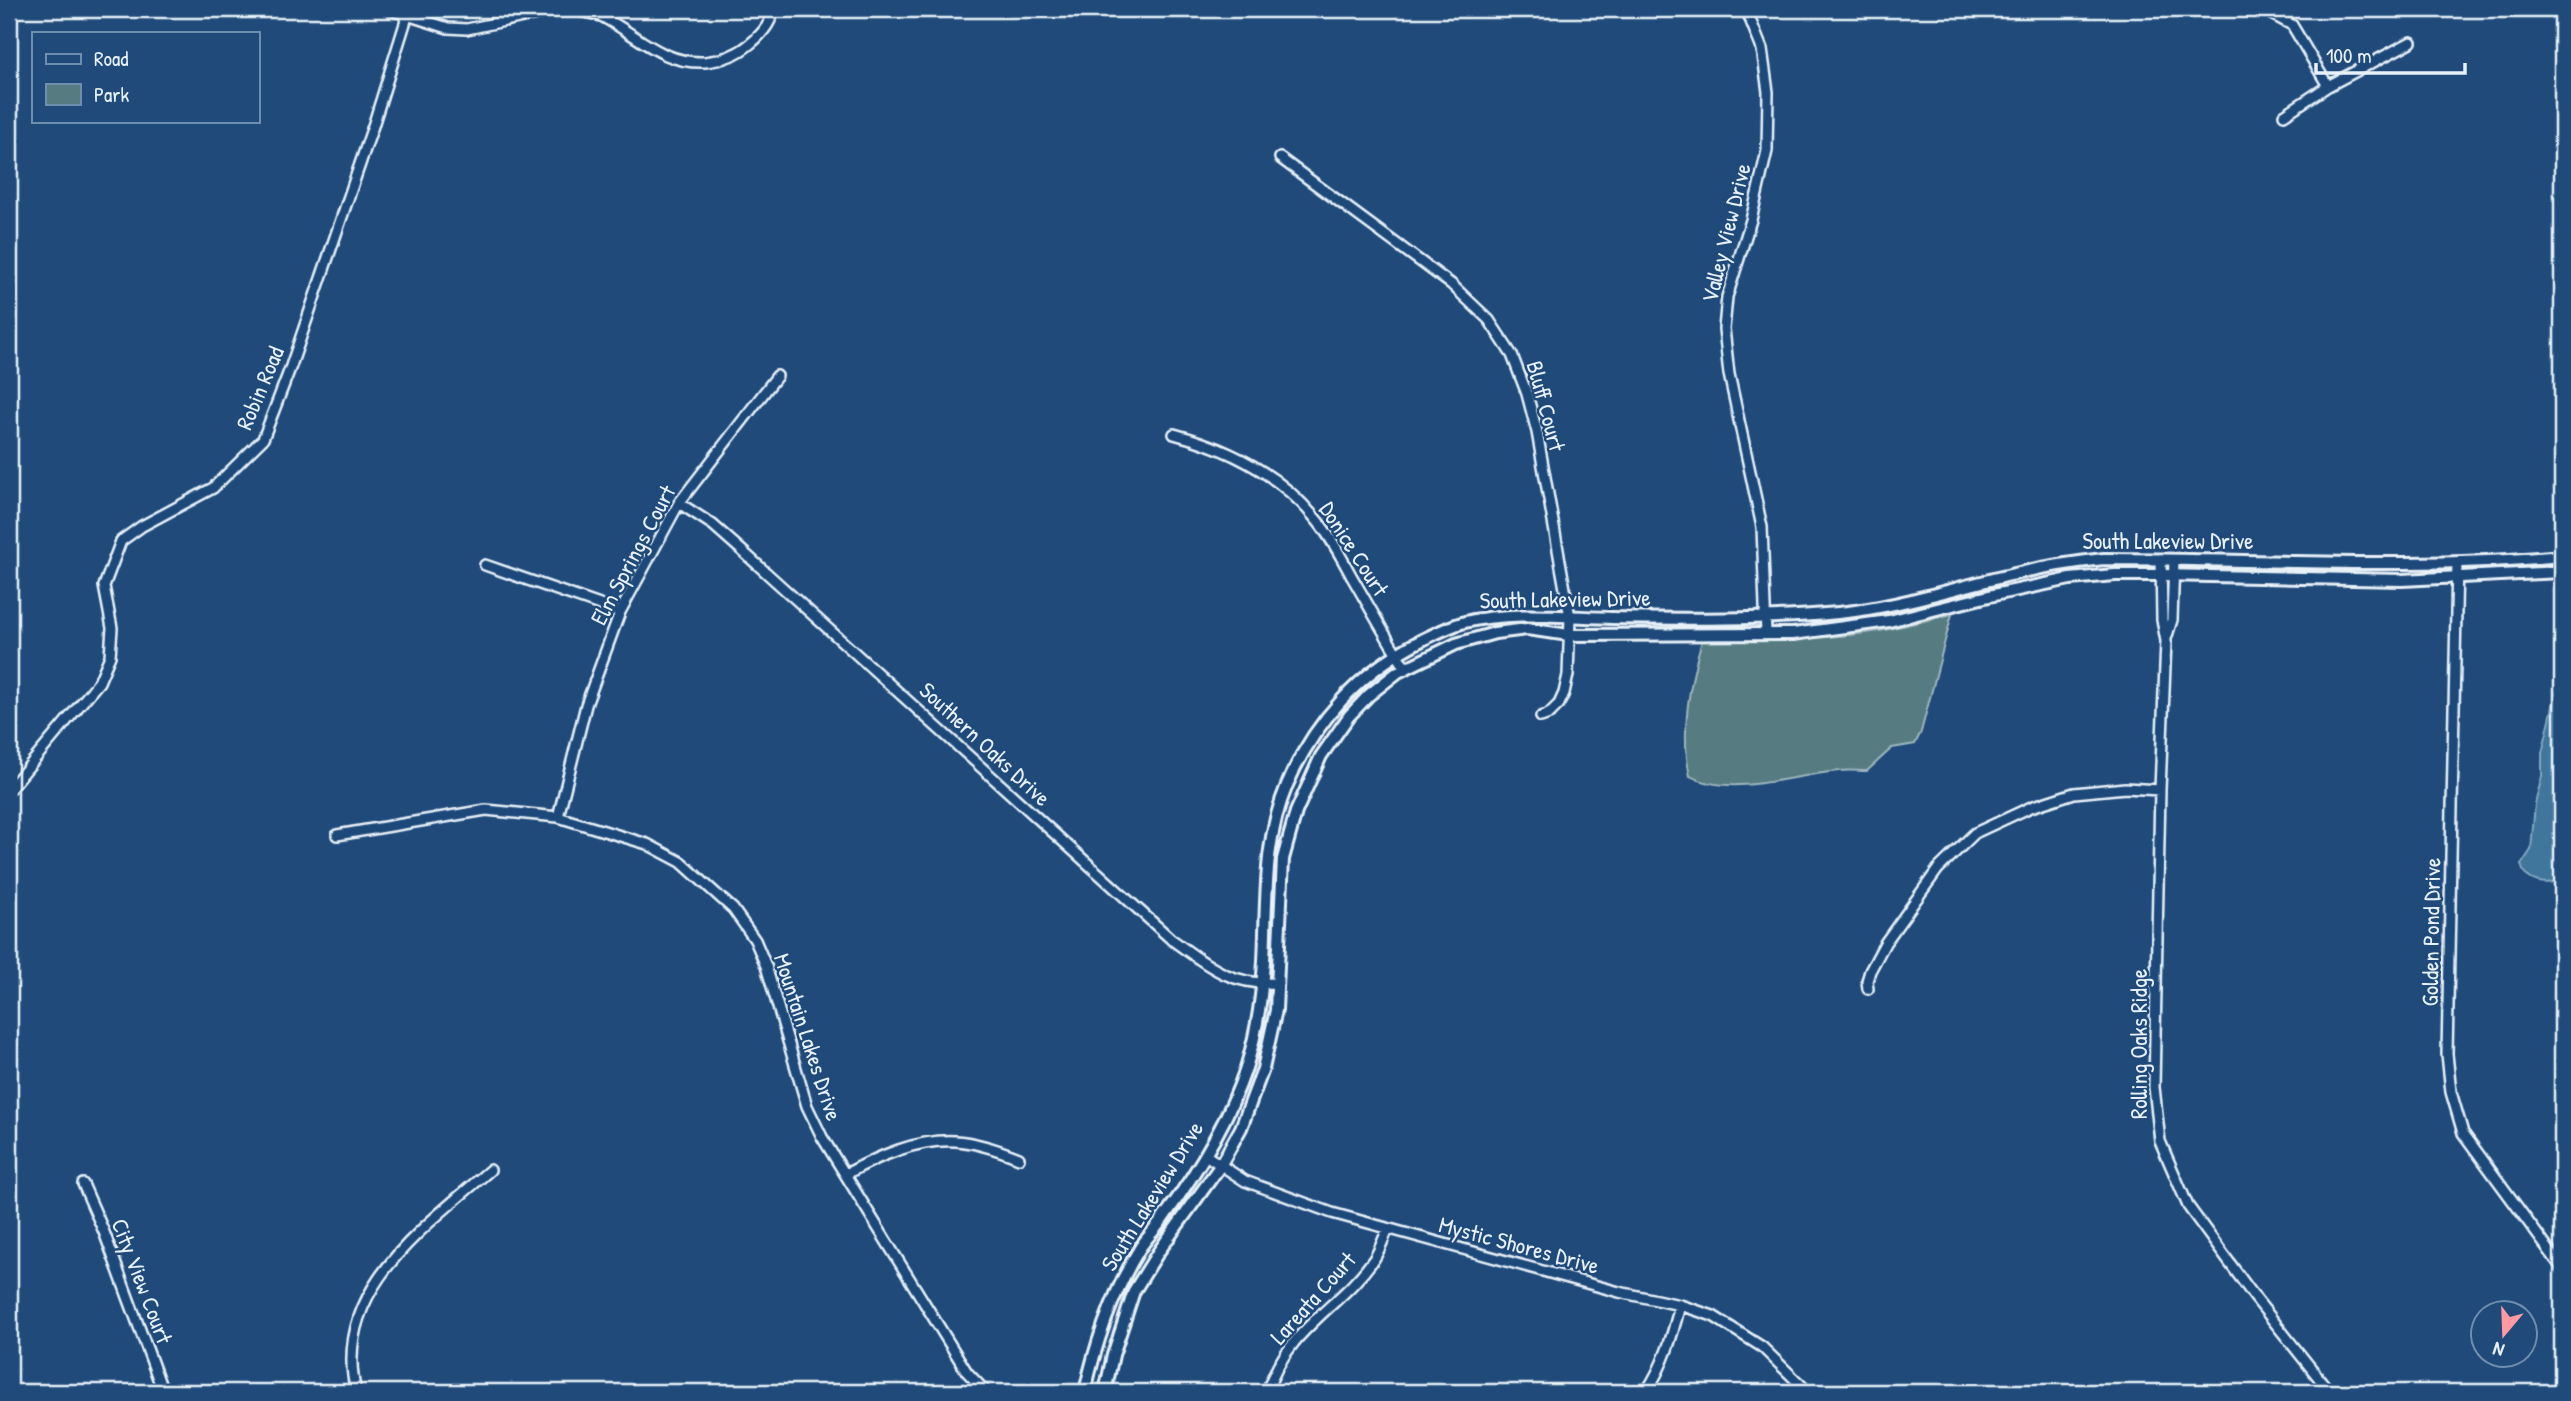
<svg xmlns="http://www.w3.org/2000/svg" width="2571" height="1401" font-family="'Patrick Hand',sans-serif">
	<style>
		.green { fill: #567c82; stroke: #9fb6bd; stroke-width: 2 }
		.water { fill: #40769c; stroke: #83a7c1; stroke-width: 2 }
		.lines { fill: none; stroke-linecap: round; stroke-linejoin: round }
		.minor-casing { stroke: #e8f1f8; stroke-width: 14 }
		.tertiary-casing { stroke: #e8f1f8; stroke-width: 16 }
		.minor { stroke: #1f4a7a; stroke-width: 9 }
		.tertiary { stroke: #1f4a7a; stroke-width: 10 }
		.labels { text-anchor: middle; stroke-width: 5; stroke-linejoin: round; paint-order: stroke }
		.street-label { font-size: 23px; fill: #e8f1f8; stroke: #1f4a7a }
	</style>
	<rect width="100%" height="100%" fill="#1f4a7a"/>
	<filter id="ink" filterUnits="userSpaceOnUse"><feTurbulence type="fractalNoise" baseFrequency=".0143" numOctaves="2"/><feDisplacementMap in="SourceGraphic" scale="14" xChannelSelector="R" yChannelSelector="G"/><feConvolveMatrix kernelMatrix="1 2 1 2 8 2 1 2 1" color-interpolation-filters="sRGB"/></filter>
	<g filter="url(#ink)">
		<path class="green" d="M1952,614L1921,732L1915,744L1892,748L1867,771C1858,771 1849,770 1840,771C1797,774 1729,798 1690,776C1680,733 1690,681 1702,640C1761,639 1820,641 1879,631C1904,626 1928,620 1952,614Z"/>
		<path class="water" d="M2559,681H2562V879C2547,886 2526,884 2521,865L2531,850L2535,804L2542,776V753Z"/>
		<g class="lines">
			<g class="minor-casing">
				<path id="minor" d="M388,9L448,28L467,29L514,19
					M512,9L514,19L560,9
					M565,9C577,11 592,12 603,17C639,36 662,64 705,62C723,60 737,55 750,44C761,35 772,23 773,9
					M1746,9L1762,49L1768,92L1767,151L1751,220L1727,297L1724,329L1729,374L1762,527L1766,633
					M2262,9L2292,25L2328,86
					M2284,115L2328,86L2411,42
					M1280,158L1451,284L1489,320L1512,355L1527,394L1537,432L1570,617L1568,675L1564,693L1559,704L1549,714L1541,717
					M1174,434C1227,448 1279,474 1315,518C1330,535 1341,557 1352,577C1370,608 1387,639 1406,669
					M679,503L713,525L739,548L1171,939C1207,965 1230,986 1278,983
					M2161,559L2162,620L2166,641L2160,790L2154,1087L2160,1141L2188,1206L2256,1299L2330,1392
					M2457,562L2447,1054L2451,1092L2463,1133L2562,1268
					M485,565L620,612
					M2166,639L2172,620L2174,560
					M9,790L99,682L110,656L112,628L104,586L121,541L142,526L213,488L263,439L291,366L373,126L407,17
					M558,817L586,705L620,612L679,503L777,376
					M337,835L486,810L558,817L647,844L681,862L733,909L755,940L766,966L807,1106L822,1137L967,1372L986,1392
					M1868,989L1867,981L1870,971L1885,943L1938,869L1975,833L2031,807L2074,793L2125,788L2160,790
					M1207,1156L1245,1181L1332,1213L1619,1292L1680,1305L1713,1316L1762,1347L1808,1392
					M846,1174C879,1156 917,1139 955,1141C977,1142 999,1150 1019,1158
					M83,1184L104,1232L163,1392
					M356,1392C331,1291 424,1228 490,1170
					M1267,1392C1288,1327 1338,1310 1374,1259C1380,1250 1383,1239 1388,1229
					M1646,1392C1664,1365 1672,1337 1680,1305"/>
			</g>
			<g class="tertiary-casing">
				<path id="tertiary" d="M1085,1392C1096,1341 1113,1292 1140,1248C1147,1237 1157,1228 1164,1217C1198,1171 1228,1122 1246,1068C1257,1033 1262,997 1264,961C1267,900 1263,842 1287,785C1314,722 1360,671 1422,640C1436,633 1450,626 1465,622C1510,611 1566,617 1612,618C1687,619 1763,620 1838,613C1900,607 1959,586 2019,573C2048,566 2075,562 2104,559C2257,559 2410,570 2562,556
					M1105,1392L1113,1355L1134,1291L1159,1251L1220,1166L1241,1128L1263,1069L1276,1010L1283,859L1296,812L1321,756L1349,716L1369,695L1398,672L1456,644L1495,633L1527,629L1569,635L1793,634L1889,621L1989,596L2070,579L2115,575H2161L2402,580L2562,572"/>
			</g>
			<use href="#minor" class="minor"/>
			<use href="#tertiary" class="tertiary"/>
		</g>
	</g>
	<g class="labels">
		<g class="street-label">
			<text transform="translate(1726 233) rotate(-76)" y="8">Valley View Drive</text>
			<text transform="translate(260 388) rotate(-67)" y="8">Robin Road</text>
			<text transform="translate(1546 406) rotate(75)" y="8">Bluff Court</text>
			<text x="2168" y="549">South Lakeview Drive</text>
			<text transform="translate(1354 549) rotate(57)" y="8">Donice Court</text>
			<text transform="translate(633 555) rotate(-62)" y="8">Elm Springs Court</text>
			<text transform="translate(1565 599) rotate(-1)" y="8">South Lakeview Drive</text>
			<text transform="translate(985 744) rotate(43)" y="8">Southern Oaks Drive</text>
			<text transform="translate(2431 932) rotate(-89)" y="8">Golden Pond Drive</text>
			<text transform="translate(808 1037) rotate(72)" y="8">Mountain Lakes Drive</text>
			<text transform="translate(2139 1044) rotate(-90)" y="8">Rolling Oaks Ridge</text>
			<text transform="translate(1152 1196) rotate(-58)" y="8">South Lakeview Drive</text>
			<text transform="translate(1519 1245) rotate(15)" y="8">Mystic Shores Drive</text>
			<text transform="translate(142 1281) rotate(69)" y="8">City View Court</text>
			<text transform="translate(1313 1298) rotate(-48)" y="8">Lareata Court</text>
		</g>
	</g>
	<rect width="2571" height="1401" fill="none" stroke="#1f4a7a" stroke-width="35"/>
	<rect x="18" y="18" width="2536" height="1366" fill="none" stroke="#e8f1f8" stroke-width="2.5" filter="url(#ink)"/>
	<rect x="32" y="32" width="228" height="91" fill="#1f4a7a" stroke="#6f8dac" stroke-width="2"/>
	<rect x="46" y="54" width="35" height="10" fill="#1f4a7a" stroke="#6f8dac" stroke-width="2"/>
	<text x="94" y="66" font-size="21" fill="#e8f1f8">Road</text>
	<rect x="46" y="84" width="35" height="21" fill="#567c82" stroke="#6f8dac" stroke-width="2"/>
	<text x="94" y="102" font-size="21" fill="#e8f1f8">Park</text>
	<g transform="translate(2504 1334) rotate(199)"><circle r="33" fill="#1f4a7a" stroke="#6f8dac" stroke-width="2"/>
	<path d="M0-5L12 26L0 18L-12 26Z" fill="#ff9aa2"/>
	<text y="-10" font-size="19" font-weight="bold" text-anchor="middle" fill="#e8f1f8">N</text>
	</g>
	<path d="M2316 63v10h149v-10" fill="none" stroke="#e8f1f8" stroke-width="3.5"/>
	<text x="2326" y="63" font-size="21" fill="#e8f1f8" stroke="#1f4a7a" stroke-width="5" paint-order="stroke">100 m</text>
</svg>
